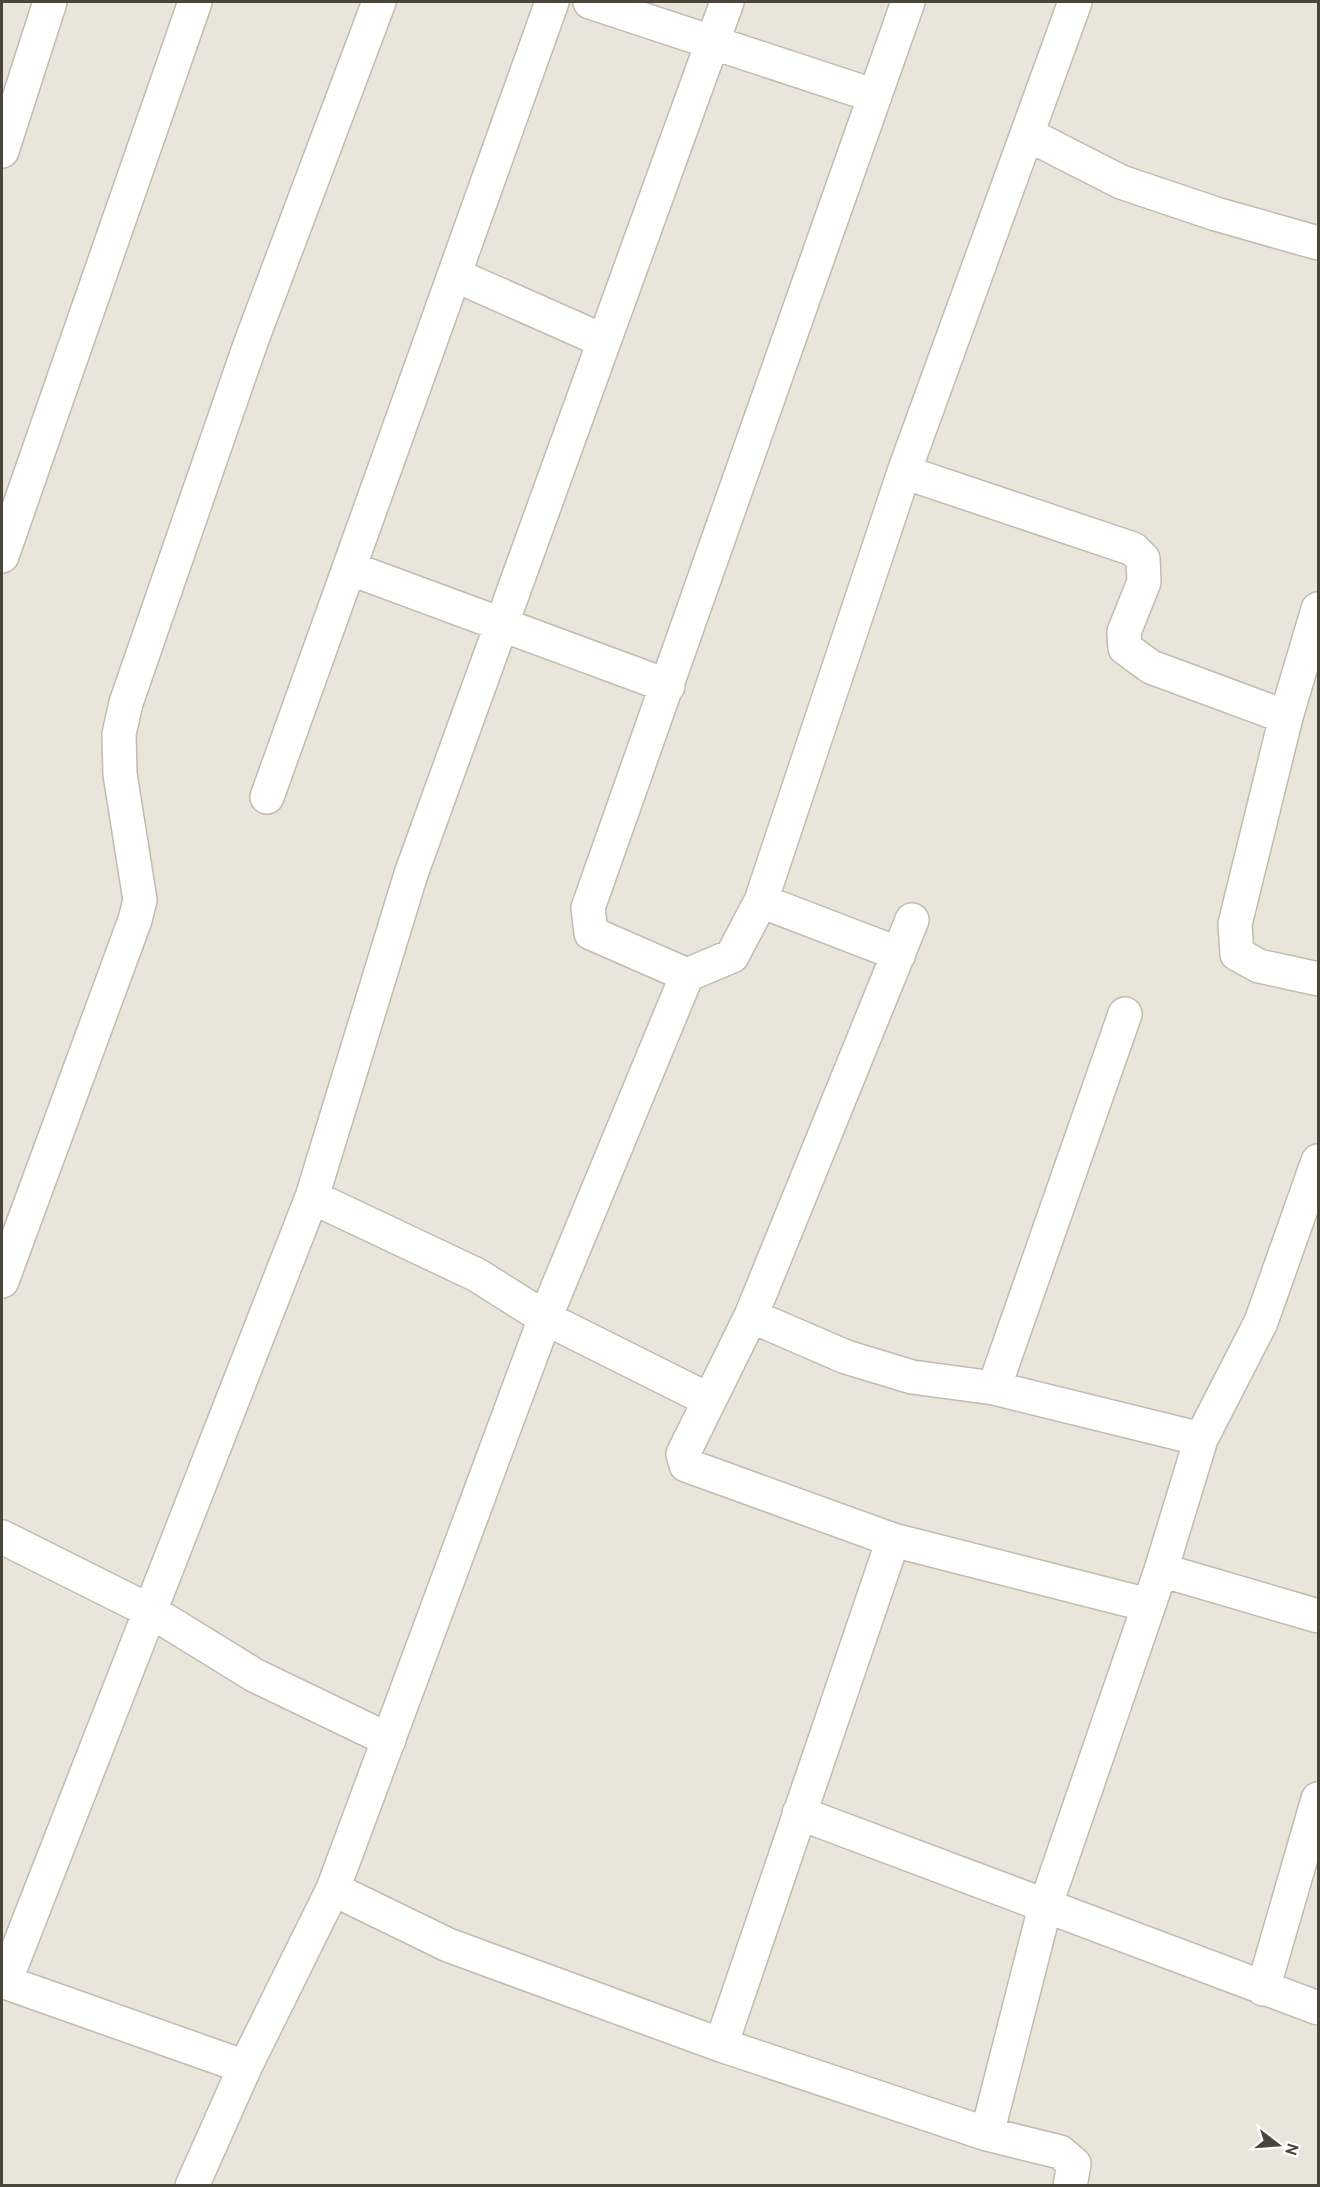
<svg xmlns="http://www.w3.org/2000/svg" width="1320" height="2187" font-family="Cabin,sans-serif">
	<style>
		.residential { fill: #eae5da }
		.lines { fill: none; stroke-linecap: round; stroke-linejoin: round }
		.minor-casing { stroke: #c2bbae; stroke-width: 36 }
		.minor { stroke: #fff; stroke-width: 33 }
	</style>
	<rect width="100%" height="100%" fill="#f6f3ec"/>
	<path class="residential" d="M2,2H1318V2185H2Z"/>
	<g class="lines">
		<g class="minor-casing">
			<path id="minor" d="M590,2L875,96
				M1027,134L1121,182L1216,214L1318,243
				M2,151L50,2
				M455,275L604,341
				M904,472L1133,549L1143,559L1144,582L1124,632L1125,648L1151,667L1286,717
				M2,556L195,2
				M349,568L668,686
				M1318,609L1286,717L1235,924L1237,954L1259,966L1318,979
				M267,797L552,2
				M761,901L899,954
				M912,920L751,1316L683,1454L686,1465L893,1540L1148,1605
				M687,975L591,933L588,908L908,2
				M312,1197L477,1275L545,1318L709,1400
				M2,1281L135,920L140,900L120,774L119,734L126,703L251,342L379,2
				M751,1316L846,1357L912,1377L994,1388L1125,1014
				M994,1388L1201,1439
				M2,1537L152,1612L254,1675L389,1740
				M1161,1570L1318,1616
				M799,1813L1318,2008
				M333,1889L448,1945L721,2045L987,2134L1060,2152L1074,2164L1070,2186
				M2,1981L245,2067
				M5,1982L312,1197L411,874L727,2
				M1263,1989L1318,1799
				M721,2045L893,1540
				M987,2134L1045,1907L1161,1570L1201,1439L1261,1322L1318,1161
				M192,2186L245,2067L333,1889L545,1318L687,975L732,956L761,901L904,472L1075,2"/>
		</g>
		<use href="#minor" class="minor"/>
	</g>
	<rect width="1320" height="2187" fill="none" stroke="#4b4439" stroke-width="6"/>
	<g transform="translate(1278 2145) rotate(107)" stroke="#ffffff" stroke-width="4.5" paint-order="stroke">
	<path d="M0-4.5L10 22L0 15L-10 22Z" fill="#4b4439"/>
	<text y="-9" font-size="16" font-weight="bold" text-anchor="middle" fill="#4b4439">N</text>
	</g>
</svg>
